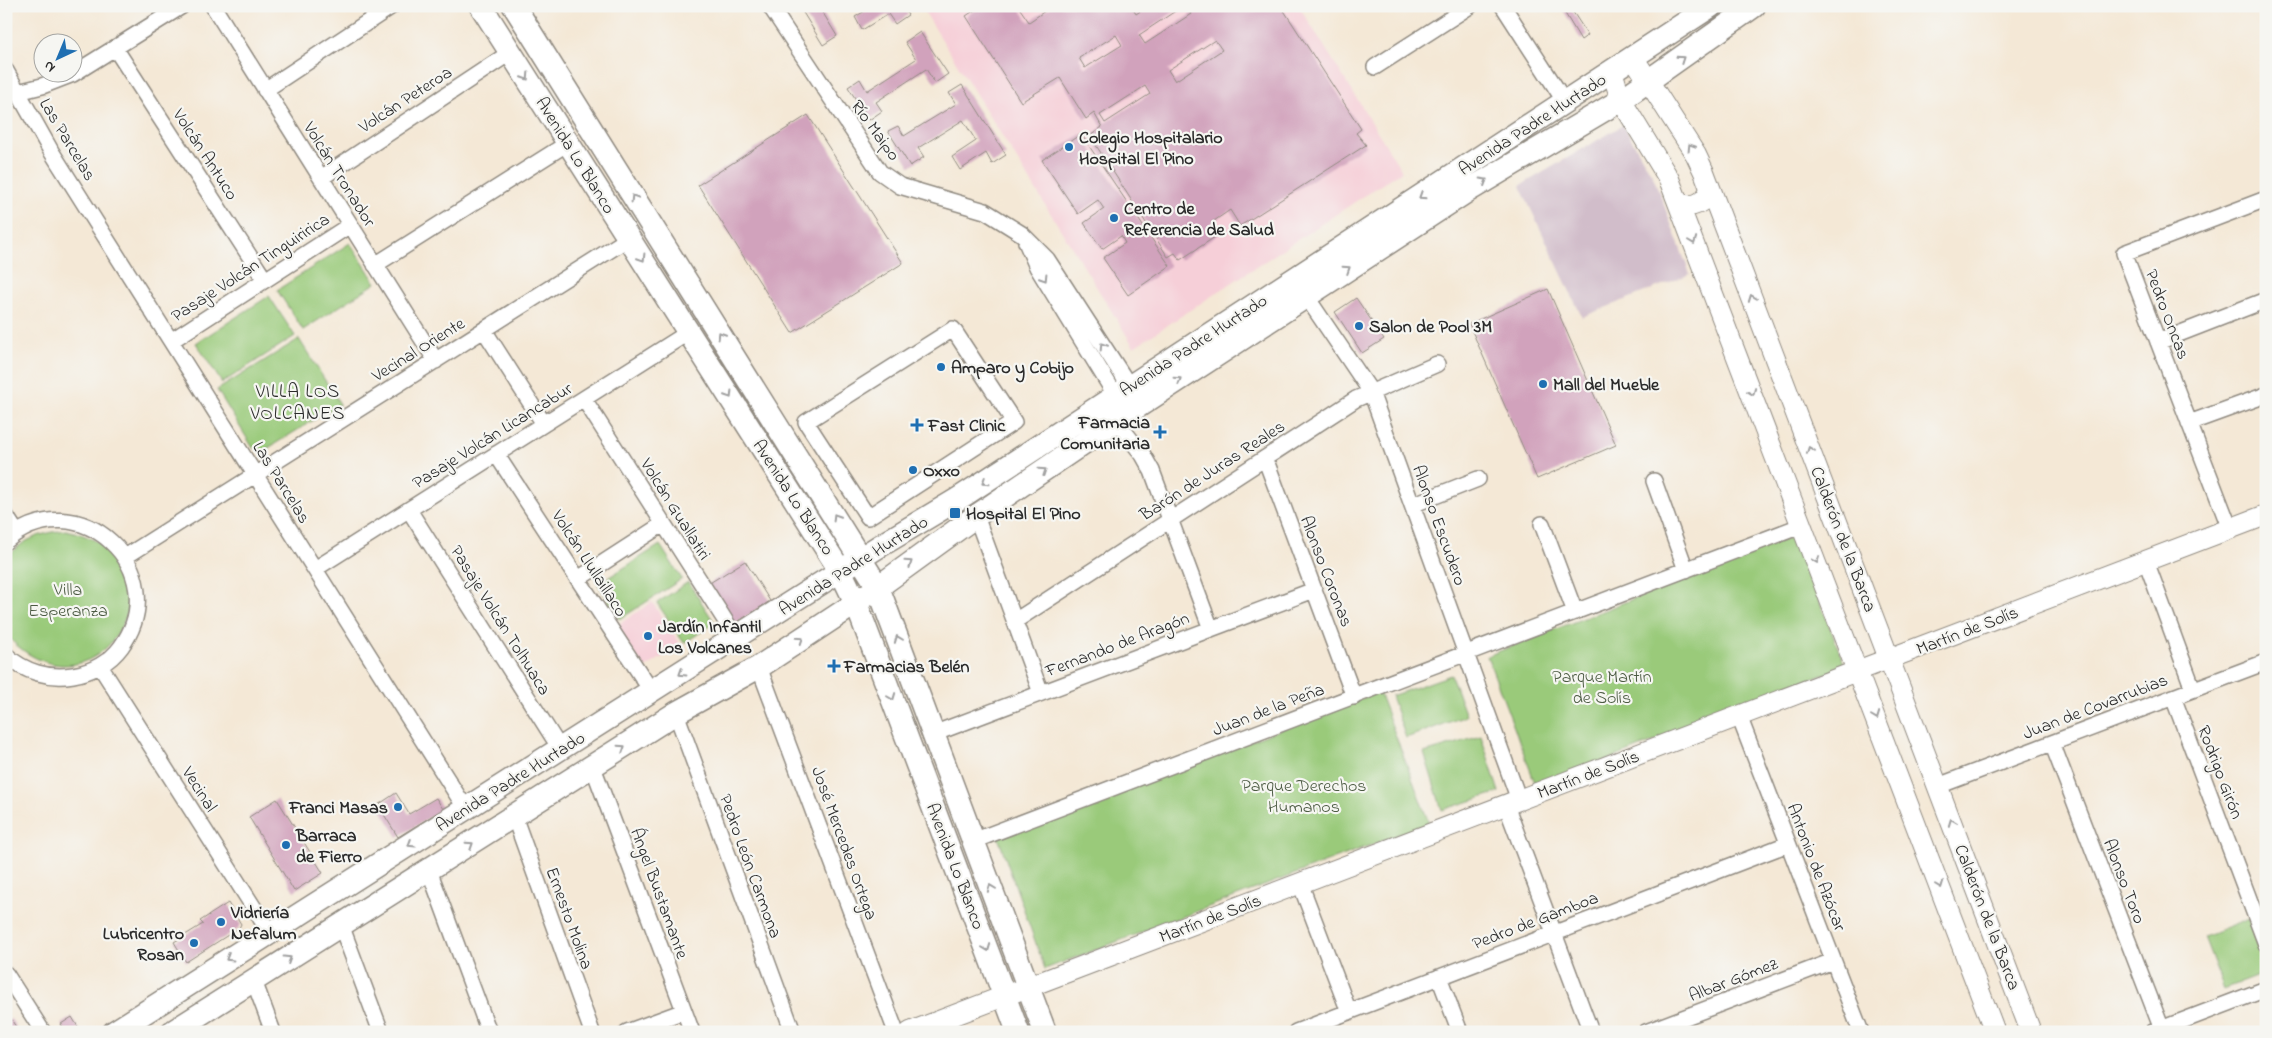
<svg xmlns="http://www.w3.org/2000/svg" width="2272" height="1038" font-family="'Indie Flower',sans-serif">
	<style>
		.built { fill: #f6cfd8 }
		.industrial { fill: #d1bdca }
		.green { fill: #9aca7a; stroke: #627a52 }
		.building { fill: #d1a2bc; fill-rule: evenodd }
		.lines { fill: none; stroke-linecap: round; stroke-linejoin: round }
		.street-casing { stroke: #908a80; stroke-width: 18 }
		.secondary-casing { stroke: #908a80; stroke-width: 22 }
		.primary-casing { stroke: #908a80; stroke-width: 25 }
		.street { stroke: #fff; stroke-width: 15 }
		.secondary { stroke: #fff; stroke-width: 20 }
		.primary { stroke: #fff; stroke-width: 22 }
		.oneway { stroke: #a0a0a0 }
		.poi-dot { fill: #1f6fb2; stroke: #f6f6f2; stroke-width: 2 }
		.labels { text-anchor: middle; stroke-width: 4.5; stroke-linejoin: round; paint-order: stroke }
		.street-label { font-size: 18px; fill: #2b2b2b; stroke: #f6f6f2 }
		.poi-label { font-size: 18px; font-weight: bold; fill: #2b2b2b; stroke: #f6f6f2; text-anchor: start }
		.park-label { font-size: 18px; fill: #4c5b43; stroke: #f6f6f2 }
		.neighbourhood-label { font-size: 19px; letter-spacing: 1px; fill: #2b2b2b; stroke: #f6f6f2 }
	</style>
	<rect width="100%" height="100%" fill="#f6f6f2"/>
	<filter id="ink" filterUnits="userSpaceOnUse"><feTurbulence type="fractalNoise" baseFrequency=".02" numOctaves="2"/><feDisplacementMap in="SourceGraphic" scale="10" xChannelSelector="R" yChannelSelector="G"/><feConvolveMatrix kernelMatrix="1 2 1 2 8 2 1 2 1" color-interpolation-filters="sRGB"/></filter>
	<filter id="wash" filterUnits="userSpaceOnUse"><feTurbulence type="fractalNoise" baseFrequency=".0096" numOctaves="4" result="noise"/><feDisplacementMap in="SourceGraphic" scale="20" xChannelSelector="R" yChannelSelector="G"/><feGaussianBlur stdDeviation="1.12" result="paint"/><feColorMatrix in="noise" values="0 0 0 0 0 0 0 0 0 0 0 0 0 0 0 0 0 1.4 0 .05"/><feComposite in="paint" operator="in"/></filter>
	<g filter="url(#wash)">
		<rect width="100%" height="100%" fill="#f4e8d6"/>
		<path class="built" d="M921,6H1299L1402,171L1134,347Z
			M652,602L681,645L644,669L616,626Z"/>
		<path class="industrial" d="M1623,125L1653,176L1690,274L1582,317L1520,186Z"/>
		<path class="green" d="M350,243L376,283L303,330L277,290Z
			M269,296L295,336L222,383L196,343Z
			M299,339L340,404L265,450L253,448L217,390Z
			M66,530C197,559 98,734 6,635V561C19,539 42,533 66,530Z
			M1794,536L1845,666L1537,788L1487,656Z
			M660,545L682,579L620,619L598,584Z
			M688,582L715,623L684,643L657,603Z
			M1451,675L1466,716L1406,738L1391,696Z
			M1379,692L1429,823L1045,969L998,837Z
			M1481,736L1499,792L1442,810L1424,753Z
			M2249,919L2266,962V973L2224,989L2204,937Z"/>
		<g id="blocks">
			<path class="building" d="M799,6H822L820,8L837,36L823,45Z
				M873,6H902L908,15L895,24L888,14L862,30L855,17Z
				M981,6H1018L1029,22L1052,6H1131L1136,14L1148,6H1183L1139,35L1145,44L1191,14L1186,6H1281L1361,129L1356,133L1366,145L1240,226L1230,210L1211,223L1218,235L1180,260L1175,253L1168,257L1090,136L1102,127L1094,113L1086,119L1060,78L1021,102L966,16ZM1116,35L1122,45L1085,68L1079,58ZM1215,40L1222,50L1175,81L1168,70ZM1145,86L1150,94L1105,123L1100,115Z
				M1569,6L1588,35L1581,40L1563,10Z
				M920,32L948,74L935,83L926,69L876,102L882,111L869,120L848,87L860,79L867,91L916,59L905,42Z
				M962,85L1006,155L992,164L986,153L960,170L952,157L976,141L963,120L918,148L924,157L910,166L888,131L898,126L904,136L956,104L949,93Z
				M808,115L903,263L792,333L698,185Z
				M1081,134L1170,266L1128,295L1103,258L1125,243L1121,236L1102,249L1084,223L1104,209L1098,200L1078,214L1042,160Z
				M1548,289L1616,445L1537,479L1469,324Z
				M1356,298L1384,339L1362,353L1335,312Z
				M745,561L770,601L733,625L708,584Z
				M396,793L409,814L436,798L443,809L398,837L378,805Z
				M277,799L323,873L294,891L249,817Z
				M228,903L241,924L239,928L186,962L174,942L203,924L200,921Z
				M72,1017L81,1032H66L61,1024Z
				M11,1019L19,1032H6V1021Z"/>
		</g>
	</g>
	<g filter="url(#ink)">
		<use href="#blocks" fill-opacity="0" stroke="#908a80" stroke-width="1"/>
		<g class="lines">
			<g class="street-casing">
				<path id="street" d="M213,6L436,361
					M770,6L880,172L900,186L985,211L1022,234L1047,259L1130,387
					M1503,6L1565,102
					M115,48L265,280
					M1375,67L1470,6
					M6,71L51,151L466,809
					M265,90L392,6
					M6,95L42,86L73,74L182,6
					M321,178L511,52
					M1026,242L1037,267L1116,396
					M375,265L568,143
					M1300,291L1306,296L1371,392L1519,800
					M953,329L1014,422L868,517L806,422Z
					M484,330L544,424
					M171,341L350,225
					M2158,342L2266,300
					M584,399L737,639
					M1116,421L1143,455L1152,471L1211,629
					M2189,423L2266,395
					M496,454L652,692
					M1265,458L1354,697
					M1654,481L1686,570
					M1412,505L1478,479
					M409,510L561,750
					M6,516L17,533
					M976,516L1041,693
					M1542,524L1575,612
					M2230,529L2124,253L2266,199
					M6,541C77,479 177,570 121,647C110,662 92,672 73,675C49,679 24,672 6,655
					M125,557L629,238
					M2146,561L2193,689
					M315,569L689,332
					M578,579L663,524
					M1015,621L1356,399L1437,364
					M100,666L270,933
					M759,667L896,1032
					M2173,697L2266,944
					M676,713L793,1032
					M1739,716L1861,1032
					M933,734L1314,590
					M2052,743L2163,1032
					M593,767L692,1032
					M1938,786L2266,662
					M1506,805L1591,1032
					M514,816L592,1032
					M973,841L1803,525
					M429,870L489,1032
					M1300,883L1349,1012
					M341,925L381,1032
					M6,974L43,1032
					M1439,977L1460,1032
					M254,981L273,1032
					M627,1032L684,1011
					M1296,1032L1788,844
					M1646,1032L1833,961
					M2153,1032L2266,989"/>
			</g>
			<g class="secondary-casing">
				<path id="secondary" d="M1633,57L1696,155L1704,172L2031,1032
					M1612,71L1621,100L1669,179L1995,1032
					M1679,203C1693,209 1706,203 1710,188
					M910,1032L2266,515"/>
			</g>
			<g class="primary-casing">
				<path id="primary" d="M481,6L841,572L856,603L1018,1032
					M514,6L878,587L1045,1032
					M114,1032L878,547L958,499L1711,6
					M172,1032L676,713L759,667L856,603L976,516L1116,421L1466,192L1621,100L1754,6"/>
			</g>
			<use href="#street" class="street"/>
			<use href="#secondary" class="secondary"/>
			<use href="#primary" class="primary"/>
		</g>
		<defs><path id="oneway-chevron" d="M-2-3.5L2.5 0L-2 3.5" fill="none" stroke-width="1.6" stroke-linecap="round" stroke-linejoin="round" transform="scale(1.25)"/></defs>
		<g class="oneway">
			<use href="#oneway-chevron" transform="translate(1681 59) rotate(-34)"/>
			<use href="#oneway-chevron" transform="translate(526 77) rotate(57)"/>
			<use href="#oneway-chevron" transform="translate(1691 147) rotate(-122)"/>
			<use href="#oneway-chevron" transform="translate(1484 181) rotate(-31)"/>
			<use href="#oneway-chevron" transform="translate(1422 196) rotate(147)"/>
			<use href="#oneway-chevron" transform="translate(634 198) rotate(-122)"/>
			<use href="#oneway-chevron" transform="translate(1693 241) rotate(69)"/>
			<use href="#oneway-chevron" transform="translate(642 258) rotate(58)"/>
			<use href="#oneway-chevron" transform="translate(1347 269) rotate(-33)"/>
			<use href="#oneway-chevron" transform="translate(1044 278) rotate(58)"/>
			<use href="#oneway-chevron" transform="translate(1752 298) rotate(-111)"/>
			<use href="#oneway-chevron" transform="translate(721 335) rotate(-122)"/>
			<use href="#oneway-chevron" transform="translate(1103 346) rotate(-123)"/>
			<use href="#oneway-chevron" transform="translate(1178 380) rotate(-33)"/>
			<use href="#oneway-chevron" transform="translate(1752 392) rotate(69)"/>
			<use href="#oneway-chevron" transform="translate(729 395) rotate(58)"/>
			<use href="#oneway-chevron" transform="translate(1810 450) rotate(-111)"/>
			<use href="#oneway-chevron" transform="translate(1043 471) rotate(-34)"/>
			<use href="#oneway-chevron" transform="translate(985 482) rotate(147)"/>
			<use href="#oneway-chevron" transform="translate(836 517) rotate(-122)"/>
			<use href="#oneway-chevron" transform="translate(1816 560) rotate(69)"/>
			<use href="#oneway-chevron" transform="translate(909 563) rotate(-35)"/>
			<use href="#oneway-chevron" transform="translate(898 639) rotate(-111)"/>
			<use href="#oneway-chevron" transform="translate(800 640) rotate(-33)"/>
			<use href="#oneway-chevron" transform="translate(682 673) rotate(148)"/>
			<use href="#oneway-chevron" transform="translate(892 697) rotate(69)"/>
			<use href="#oneway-chevron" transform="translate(1876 716) rotate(69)"/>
			<use href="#oneway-chevron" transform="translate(622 748) rotate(-33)"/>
			<use href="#oneway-chevron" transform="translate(1952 822) rotate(-111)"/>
			<use href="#oneway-chevron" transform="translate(411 844) rotate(148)"/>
			<use href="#oneway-chevron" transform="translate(470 845) rotate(-33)"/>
			<use href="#oneway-chevron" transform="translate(1940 885) rotate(69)"/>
			<use href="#oneway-chevron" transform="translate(991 888) rotate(-111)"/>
			<use href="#oneway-chevron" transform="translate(987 948) rotate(69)"/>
			<use href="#oneway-chevron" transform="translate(229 958) rotate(148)"/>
			<use href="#oneway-chevron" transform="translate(288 959) rotate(-32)"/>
		</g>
	</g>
	<g class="poi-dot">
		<circle cx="1069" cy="147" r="5"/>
		<circle cx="1114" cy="218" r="5"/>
		<circle cx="1359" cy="326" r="5"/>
		<circle cx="941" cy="367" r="5"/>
		<circle cx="1543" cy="384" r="5"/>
		<path d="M914.5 417.5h5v5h5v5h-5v5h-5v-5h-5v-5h5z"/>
		<path d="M1157.5 424.5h5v5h5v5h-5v5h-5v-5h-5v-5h5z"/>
		<circle cx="913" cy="470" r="5"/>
		<rect x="949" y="507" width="12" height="12" rx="2.5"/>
		<circle cx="648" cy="636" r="5"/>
		<path d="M831.5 658.5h5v5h5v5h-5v5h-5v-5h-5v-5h5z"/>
		<circle cx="398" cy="807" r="5"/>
		<circle cx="286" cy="845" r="5"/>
		<circle cx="221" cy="922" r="5"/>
		<circle cx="194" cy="943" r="5"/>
	</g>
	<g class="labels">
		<g class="street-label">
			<text transform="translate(405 99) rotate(-33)" y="6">Volcán Peteroa</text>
			<text transform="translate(1532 124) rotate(-33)" y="6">Avenida Padre Hurtado</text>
			<text transform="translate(876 130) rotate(54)" y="6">Río Maipo</text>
			<text transform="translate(68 139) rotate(59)" y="6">Las Parcelas</text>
			<text transform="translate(206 154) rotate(57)" y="6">Volcán Antuco</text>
			<text transform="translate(576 155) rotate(58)" y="6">Avenida Lo Blanco</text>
			<text transform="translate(340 174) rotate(58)" y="6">Volcán Tronador</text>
			<text transform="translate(250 267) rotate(-33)" y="6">Pasaje Volcán Tinguiririca</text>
			<text transform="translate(2168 314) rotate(69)" y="6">Pedro Oncas</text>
			<text transform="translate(1193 345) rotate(-33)" y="6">Avenida Padre Hurtado</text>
			<text transform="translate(418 349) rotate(-32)" y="6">Vecinal Oriente</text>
			<text transform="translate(492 435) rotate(-32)" y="6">Pasaje Volcán Licancabur</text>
			<text transform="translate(1212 470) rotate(-33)" y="6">Barón de Juras Reales</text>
			<text transform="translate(282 482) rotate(58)" y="6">Las Parcelas</text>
			<text transform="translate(794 497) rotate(57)" y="6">Avenida Lo Blanco</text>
			<text transform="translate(676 509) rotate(58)" y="6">Volcán Guallatiri</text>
			<text transform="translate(1440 525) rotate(70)" y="6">Alonso Escudero</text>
			<text transform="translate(1844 539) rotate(69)" y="6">Calderón de la Barca</text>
			<text transform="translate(590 563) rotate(57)" y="6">Volcán Llullaillaco</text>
			<text transform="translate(853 565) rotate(-32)" y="6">Avenida Padre Hurtado</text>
			<text transform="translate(1327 571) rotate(69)" y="6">Alonso Coronas</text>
			<text transform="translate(501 620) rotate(58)" y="6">Pasaje Volcán Tolhuaca</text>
			<text transform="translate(1967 630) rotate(-21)" y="6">Martín de Solís</text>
			<text transform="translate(1117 644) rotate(-21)" y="6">Fernando de Aragón</text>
			<text transform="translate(2095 706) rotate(-21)" y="6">Juan de Covarrubias</text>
			<text transform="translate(1268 709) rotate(-21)" y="6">Juan de la Peña</text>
			<text transform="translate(2221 772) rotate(69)" y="6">Rodrigo Girón</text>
			<text transform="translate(1588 774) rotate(-21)" y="6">Martín de Solís</text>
			<text transform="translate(510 781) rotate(-32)" y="6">Avenida Padre Hurtado</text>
			<text transform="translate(200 789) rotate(58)" y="6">Vecinal</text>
			<text transform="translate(845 843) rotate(70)" y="6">José Mercedes Ortega</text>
			<text transform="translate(751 866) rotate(70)" y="6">Pedro León Carmona</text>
			<text transform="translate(956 866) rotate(69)" y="6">Avenida Lo Blanco</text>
			<text transform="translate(1817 867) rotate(69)" y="6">Antonio de Azócar</text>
			<text transform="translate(2125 881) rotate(69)" y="6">Alonso Toro</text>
			<text transform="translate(660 893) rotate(70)" y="6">Ángel Bustamante</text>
			<text transform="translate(1988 917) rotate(69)" y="6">Calderón de la Barca</text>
			<text transform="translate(570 918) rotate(70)" y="6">Ernesto Molina</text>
			<text transform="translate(1210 918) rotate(-21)" y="6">Martín de Solís</text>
			<text transform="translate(1535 920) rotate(-21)" y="6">Pedro de Gamboa</text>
			<text transform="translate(1733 979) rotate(-21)" y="6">Albar Gómez</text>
		</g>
		<g class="poi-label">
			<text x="1079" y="143">Colegio Hospitalario<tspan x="1079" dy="21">Hospital El Pino</tspan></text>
			<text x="1124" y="214">Centro de<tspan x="1124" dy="21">Referencia de Salud</tspan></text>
			<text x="1369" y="332">Salon de Pool 3M</text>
			<text x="951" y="373">Amparo y Cobijo</text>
			<text x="1553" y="390">Mall del Mueble</text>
			<text x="1150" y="428" text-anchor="end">Farmacia<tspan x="1150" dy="21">Comunitaria</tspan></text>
			<text x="928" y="431">Fast Clinic</text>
			<text x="923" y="476">Oxxo</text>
			<text x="966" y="519">Hospital El Pino</text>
			<text x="658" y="632">Jardín Infantil<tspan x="658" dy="21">Los Volcanes</tspan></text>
			<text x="844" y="672">Farmacias Belén</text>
			<text x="388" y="813" text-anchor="end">Franci Masas</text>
			<text x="296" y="841">Barraca<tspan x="296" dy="21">de Fierro</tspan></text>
			<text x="231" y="918">Vidriería<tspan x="231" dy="21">Nefalum</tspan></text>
			<text x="184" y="939" text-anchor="end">Lubricentro<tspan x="184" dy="21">Rosan</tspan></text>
		</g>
		<g class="park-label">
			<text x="68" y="595">Villa<tspan x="68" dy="21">Esperanza</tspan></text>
			<text x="1602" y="682">Parque Martín<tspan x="1602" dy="21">de Solís</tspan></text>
			<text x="1304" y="791">Parque Derechos<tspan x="1304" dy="21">Humanos</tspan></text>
		</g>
		<g class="neighbourhood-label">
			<text x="298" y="397">VILLA LOS<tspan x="298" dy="22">VOLCANES</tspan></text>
		</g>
	</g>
	<rect width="2272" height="1038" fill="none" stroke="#f6f6f2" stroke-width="25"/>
	<g transform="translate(58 58) rotate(224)"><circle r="24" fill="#f6f6f2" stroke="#a5a5a2"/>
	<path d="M0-4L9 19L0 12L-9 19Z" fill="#1f6fb2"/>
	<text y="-8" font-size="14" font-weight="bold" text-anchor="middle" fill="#2b2b2b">N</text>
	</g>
</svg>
